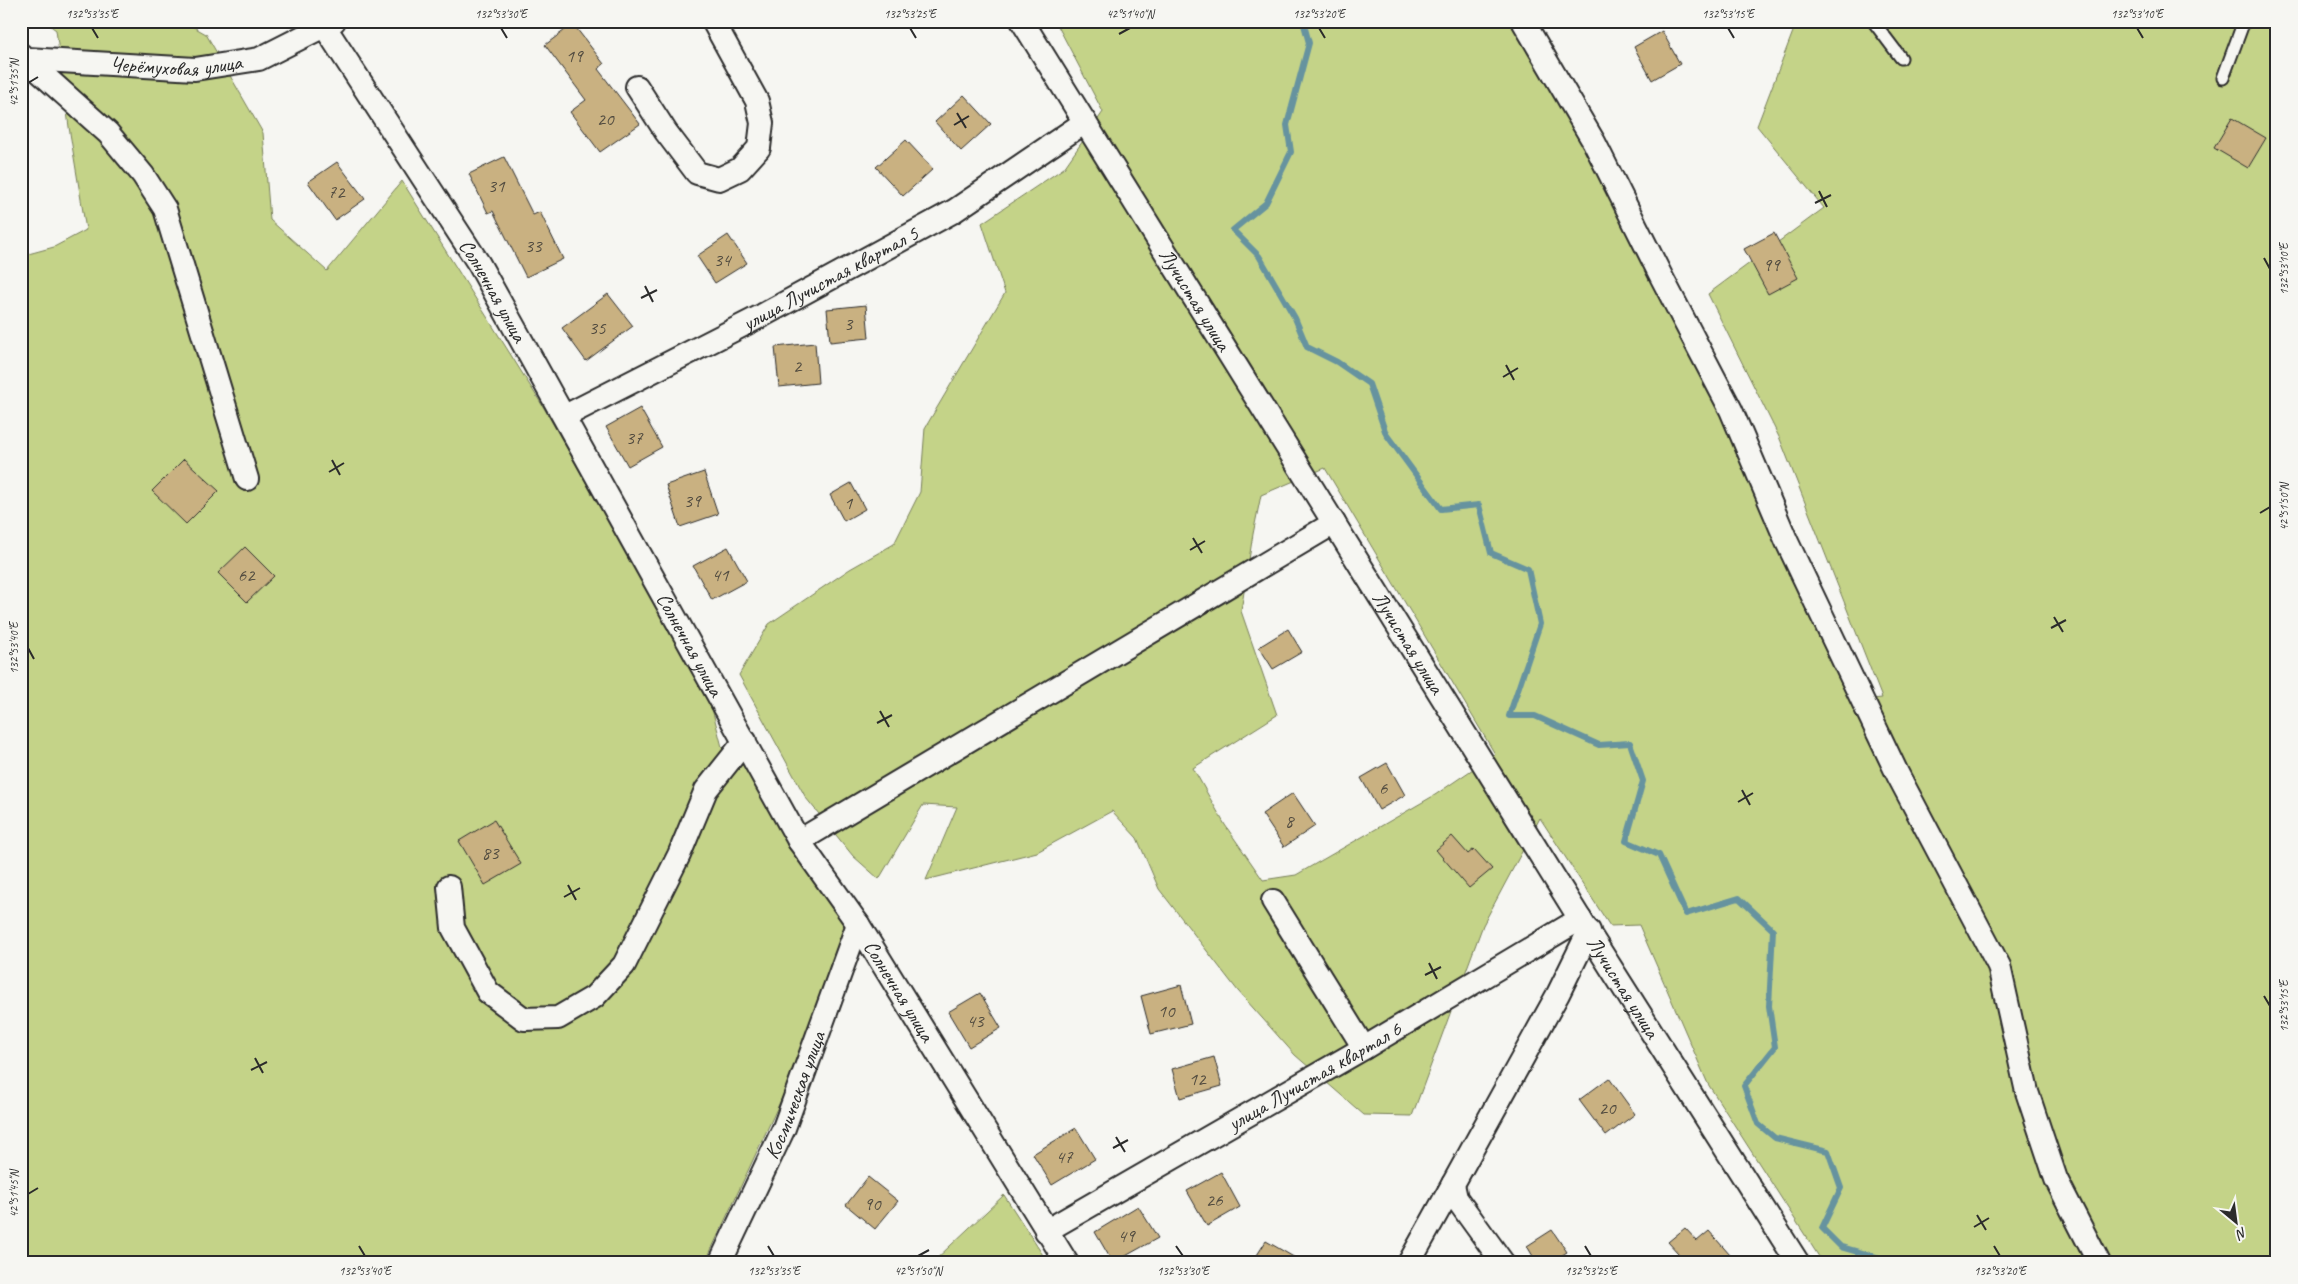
<svg xmlns="http://www.w3.org/2000/svg" width="2298" height="1284" font-family="Caveat,sans-serif">
	<style>
		.green { fill: #c4d388; stroke: #787f5a; fill-rule: evenodd }
		.lines { fill: none; stroke-linecap: round; stroke-linejoin: round }
		.stream { stroke: #66939f; stroke-width: 6 }
		.building { fill: #c9b181; stroke: #2b2b2b }
		.service-casing { stroke: #2b2b2b; stroke-width: 15 }
		.minor-casing { stroke: #2b2b2b; stroke-width: 26 }
		.service { stroke: #f6f6f2; stroke-width: 11 }
		.minor { stroke: #f6f6f2; stroke-width: 22 }
		.ticks { fill: none; stroke: #2b2b2b; stroke-width: 2 }
		.labels { text-anchor: middle; stroke-width: 4.5; stroke-linejoin: round; paint-order: stroke }
		.number-label { font-size: 19px; fill: #524c40 }
		.street-label { font-size: 21px; fill: #2b2b2b; stroke: #f6f6f2 }
		.neatline { fill: none; stroke: #2b2b2b; stroke-width: 2 }
		.ticks-label { font-size: 12px; text-anchor: middle; fill: #2b2b2b }
	</style>
	<rect width="100%" height="100%" fill="#f6f6f2"/>
	<filter id="ink" filterUnits="userSpaceOnUse"><feTurbulence type="fractalNoise" baseFrequency=".02" numOctaves="2"/><feDisplacementMap in="SourceGraphic" scale="10" xChannelSelector="R" yChannelSelector="G"/><feConvolveMatrix kernelMatrix="1 2 1 2 8 2 1 2 1" color-interpolation-filters="sRGB"/></filter>
	<g filter="url(#ink)">
		<path class="green" d="M44,21H183L206,34L263,133L270,220L327,271L402,181L544,408L710,701L722,747L745,754L848,928L787,1087L705,1263H21V256L54,247L86,230L69,127L56,30Z
			M1060,21H1515L1577,133L1723,414L1852,701L1882,698L1780,439L1708,294L1824,208L1757,126L1794,29L1809,21H2277V1263H1823L1708,1084L1639,925L1610,926L1540,818L1483,925L1412,1116L1364,1115L1295,1055L1238,991L1159,889L1137,838L1112,811L1037,852L926,880L957,807L923,805L879,879L853,856L806,798L739,675L769,624L850,569L894,544L920,492L925,428L1005,293L982,223L1064,168L1103,112L1058,26ZM1325,468L1495,754L1435,795L1296,875L1263,880L1225,825L1193,768L1277,715L1241,611L1253,534L1261,495Z
			M1004,1195L1048,1263H932Z"/>
		<g class="lines">
			<path class="stream" d="M1303,21L1309,43L1287,125L1291,152L1266,203L1233,230L1259,256L1295,318L1307,347L1337,362L1369,384L1386,434L1441,509L1479,505L1491,553L1528,569L1540,624L1509,716H1535L1599,745L1630,743L1643,781L1626,841L1659,855L1686,914L1739,898L1773,930L1769,1006L1775,1047L1744,1086L1758,1124L1775,1138L1828,1151L1841,1188L1822,1228L1841,1247L1897,1263"/>
		</g>
		<path class="building" d="M573,24L604,64L598,69L640,124L600,152L570,112L586,100L545,45Z
			M1662,31L1680,64L1652,80L1634,47Z
			M964,95L991,124L961,151L935,122Z
			M2232,118L2266,138L2248,168L2214,148Z
			M906,140L933,169L903,196L876,167Z
			M504,157L533,215L540,212L563,259L526,277L493,211L488,213L469,174Z
			M337,162L365,199L335,220L308,182Z
			M1774,233L1798,278L1768,294L1744,249Z
			M728,235L747,263L715,283L697,256Z
			M608,294L633,326L586,361L562,328Z
			M866,305L869,338L830,342L827,309Z
			M815,343L818,383L779,387L775,347Z
			M640,408L662,447L628,466L606,427Z
			M184,459L219,491L186,524L152,491Z
			M704,472L718,514L680,527L666,485Z
			M851,483L865,509L844,521L830,495Z
			M245,547L274,576L247,602L218,573Z
			M728,547L747,581L712,600L693,566Z
			M1288,629L1302,652L1273,669L1259,647Z
			M1387,763L1405,795L1379,810L1361,778Z
			M1293,793L1315,826L1284,847L1262,814Z
			M494,820L521,864L485,885L459,841Z
			M1452,836L1468,854L1474,849L1492,869L1469,888L1436,850Z
			M1181,985L1191,1024L1151,1034L1141,996Z
			M980,993L1001,1028L969,1047L948,1012Z
			M1214,1057L1222,1086L1180,1098L1172,1069Z
			M1609,1078L1635,1114L1606,1136L1579,1100Z
			M1076,1128L1095,1159L1052,1185L1033,1154Z
			M1221,1172L1240,1207L1207,1226L1187,1191Z
			M868,1177L898,1201L875,1229L846,1205Z
			M1138,1206L1158,1238L1113,1263L1095,1232Z
			M1685,1228L1697,1241L1709,1231L1737,1263H1687L1668,1242Z
			M1552,1230L1567,1252L1550,1263H1537L1527,1246Z
			M1266,1241L1304,1263H1252Z"/>
		<g class="lines">
			<g class="service-casing">
				<path id="service" d="M1873,21L1901,58
					M2223,78L2244,21"/>
			</g>
			<g class="minor-casing">
				<g id="minor">
					<path id="s1" d="M321,21L479,264L799,841L858,924L1067,1263"/>
					<path id="s2" d="M1022,21L1580,919L1798,1263"/>
					<path d="M1523,21L1594,142L1662,278L1731,410L1787,542L1898,775L1999,966L2027,1092L2056,1179L2099,1263"/>
					<path d="M21,55L108,133L143,175L165,209L247,479"/>
					<path id="s3" d="M23,61L27,59L195,69L259,59L334,21"/>
					<path d="M637,87L666,132L697,173L719,179L740,169L759,148L762,123L757,101L713,21"/>
					<path id="s4" d="M565,416L763,315L954,211L1085,122"/>
					<path d="M799,841L1334,523"/>
					<path d="M449,887L453,928L488,992L524,1019L558,1018L594,997L624,965L679,855L706,790L745,741"/>
					<path d="M1273,901L1364,1048"/>
					<path id="s5" d="M1046,1231L1364,1048L1580,919"/>
					<path id="s6" d="M720,1263L784,1128L858,924"/>
					<path d="M1409,1263L1453,1184"/>
					<path d="M1503,1263L1456,1198L1453,1184L1558,994L1589,931"/>
				</g>
			</g>
			<use href="#service" class="service"/>
			<use href="#minor" class="minor"/>
		</g>
	</g>
	<path class="ticks" d="M92,28L98,38M501,28L507,38M910,28L916,38M1319,28L1325,38M1728,28L1734,38M2137,28L2143,38M1119,34L1130,28M28,83L38,77M957,113L966,128M954,125L969,116M1819,191L1827,207M1815,203L1831,195M2264,258L2270,269M645,286L653,302M641,298L657,290M1506,365L1514,380M1503,377L1518,368M332,460L340,475M329,472L344,463M2260,513L2270,507M1193,538L1202,553M1190,550L1205,541M2054,617L2063,632M2051,628L2066,620M28,648L34,659M880,711L889,727M877,723L892,715M1742,790L1750,805M1738,802L1753,793M568,885L576,900M564,897L580,888M1429,963L1437,979M1425,975L1441,967M2264,996L2270,1006M255,1058L263,1073M251,1070L267,1062M1116,1137L1125,1152M1113,1148L1128,1140M28,1194L38,1188M1977,1215L1986,1230M1974,1227L1989,1218M359,1246L365,1256M768,1246L774,1256M1176,1246L1183,1256M1585,1246L1591,1256M1994,1246L2000,1256M918,1256L929,1250"/>
	<g class="labels">
		<g class="number-label">
			<text x="574" y="62">19</text>
			<text x="605" y="125">20</text>
			<text x="496" y="192">31</text>
			<text x="336" y="198">72</text>
			<text x="533" y="252">33</text>
			<text x="722" y="266">34</text>
			<text x="1771" y="271">99</text>
			<text x="848" y="330">3</text>
			<text x="597" y="334">35</text>
			<text x="797" y="372">2</text>
			<text x="634" y="444">37</text>
			<text x="692" y="507">39</text>
			<text x="848" y="509">1</text>
			<text x="246" y="581">62</text>
			<text x="720" y="581">41</text>
			<text x="1383" y="794">6</text>
			<text x="1289" y="827">8</text>
			<text x="490" y="859">83</text>
			<text x="1166" y="1017">10</text>
			<text x="975" y="1027">43</text>
			<text x="1197" y="1085">12</text>
			<text x="1607" y="1114">20</text>
			<text x="1064" y="1163">47</text>
			<text x="1214" y="1206">26</text>
			<text x="872" y="1210">90</text>
			<text x="1126" y="1242">49</text>
		</g>
		<g class="street-label">
			<text dy="7" stroke="none"><textPath href="#s3" startOffset="154">Черёмуховая улица</textPath></text>
			<text dy="7" stroke="none"><textPath href="#s4" startOffset="299">улица Лучистая квартал 5</textPath></text>
			<text dy="7" stroke="none"><textPath href="#s1" startOffset="320">Солнечная улица</textPath></text>
			<text dy="7" stroke="none"><textPath href="#s2" startOffset="328">Лучистая улица</textPath></text>
			<text dy="7" stroke="none"><textPath href="#s2" startOffset="732">Лучистая улица</textPath></text>
			<text dy="7" stroke="none"><textPath href="#s1" startOffset="725">Солнечная улица</textPath></text>
			<text dy="7" stroke="none"><textPath href="#s2" startOffset="1138">Лучистая улица</textPath></text>
			<text dy="7" stroke="none"><textPath href="#s1" startOffset="1130">Солнечная улица</textPath></text>
			<text dy="7" stroke="none"><textPath href="#s5" startOffset="310">улица Лучистая квартал 6</textPath></text>
			<text dy="7" stroke="none"><textPath href="#s6" startOffset="184">Космическая улица</textPath></text>
		</g>
	</g>
	<rect width="2298" height="1284" fill="none" stroke="#f6f6f2" stroke-width="55"/>
	<g transform="translate(2236 1222) rotate(151)" stroke="#f6f6f2" stroke-width="4" paint-order="stroke">
	<path d="M0-4L9 19L0 12L-9 19Z" fill="#2b2b2b"/>
	<text y="-8" font-size="14" font-weight="bold" text-anchor="middle" fill="#2b2b2b">N</text>
	</g>
	<rect x="28" y="28" width="2242" height="1228" class="neatline"/>
	<g class="ticks-label">
		<text x="92" y="18">132°53'35"E</text>
		<text x="501" y="18">132°53'30"E</text>
		<text x="910" y="18">132°53'25"E</text>
		<text x="1130" y="18">42°51'40"N</text>
		<text x="1319" y="18">132°53'20"E</text>
		<text x="1728" y="18">132°53'15"E</text>
		<text x="2137" y="18">132°53'10"E</text>
		<text transform="translate(14 83) rotate(-90)" y="4">42°51'35"N</text>
		<text transform="translate(2284 269) rotate(-90)" y="4">132°53'10"E</text>
		<text transform="translate(2284 507) rotate(-90)" y="4">42°51'50"N</text>
		<text transform="translate(14 648) rotate(-90)" y="4">132°53'40"E</text>
		<text transform="translate(2284 1006) rotate(-90)" y="4">132°53'15"E</text>
		<text transform="translate(14 1194) rotate(-90)" y="4">42°51'45"N</text>
		<text x="365" y="1275">132°53'40"E</text>
		<text x="774" y="1275">132°53'35"E</text>
		<text x="918" y="1275">42°51'50"N</text>
		<text x="1183" y="1275">132°53'30"E</text>
		<text x="1591" y="1275">132°53'25"E</text>
		<text x="2000" y="1275">132°53'20"E</text>
	</g>
</svg>
